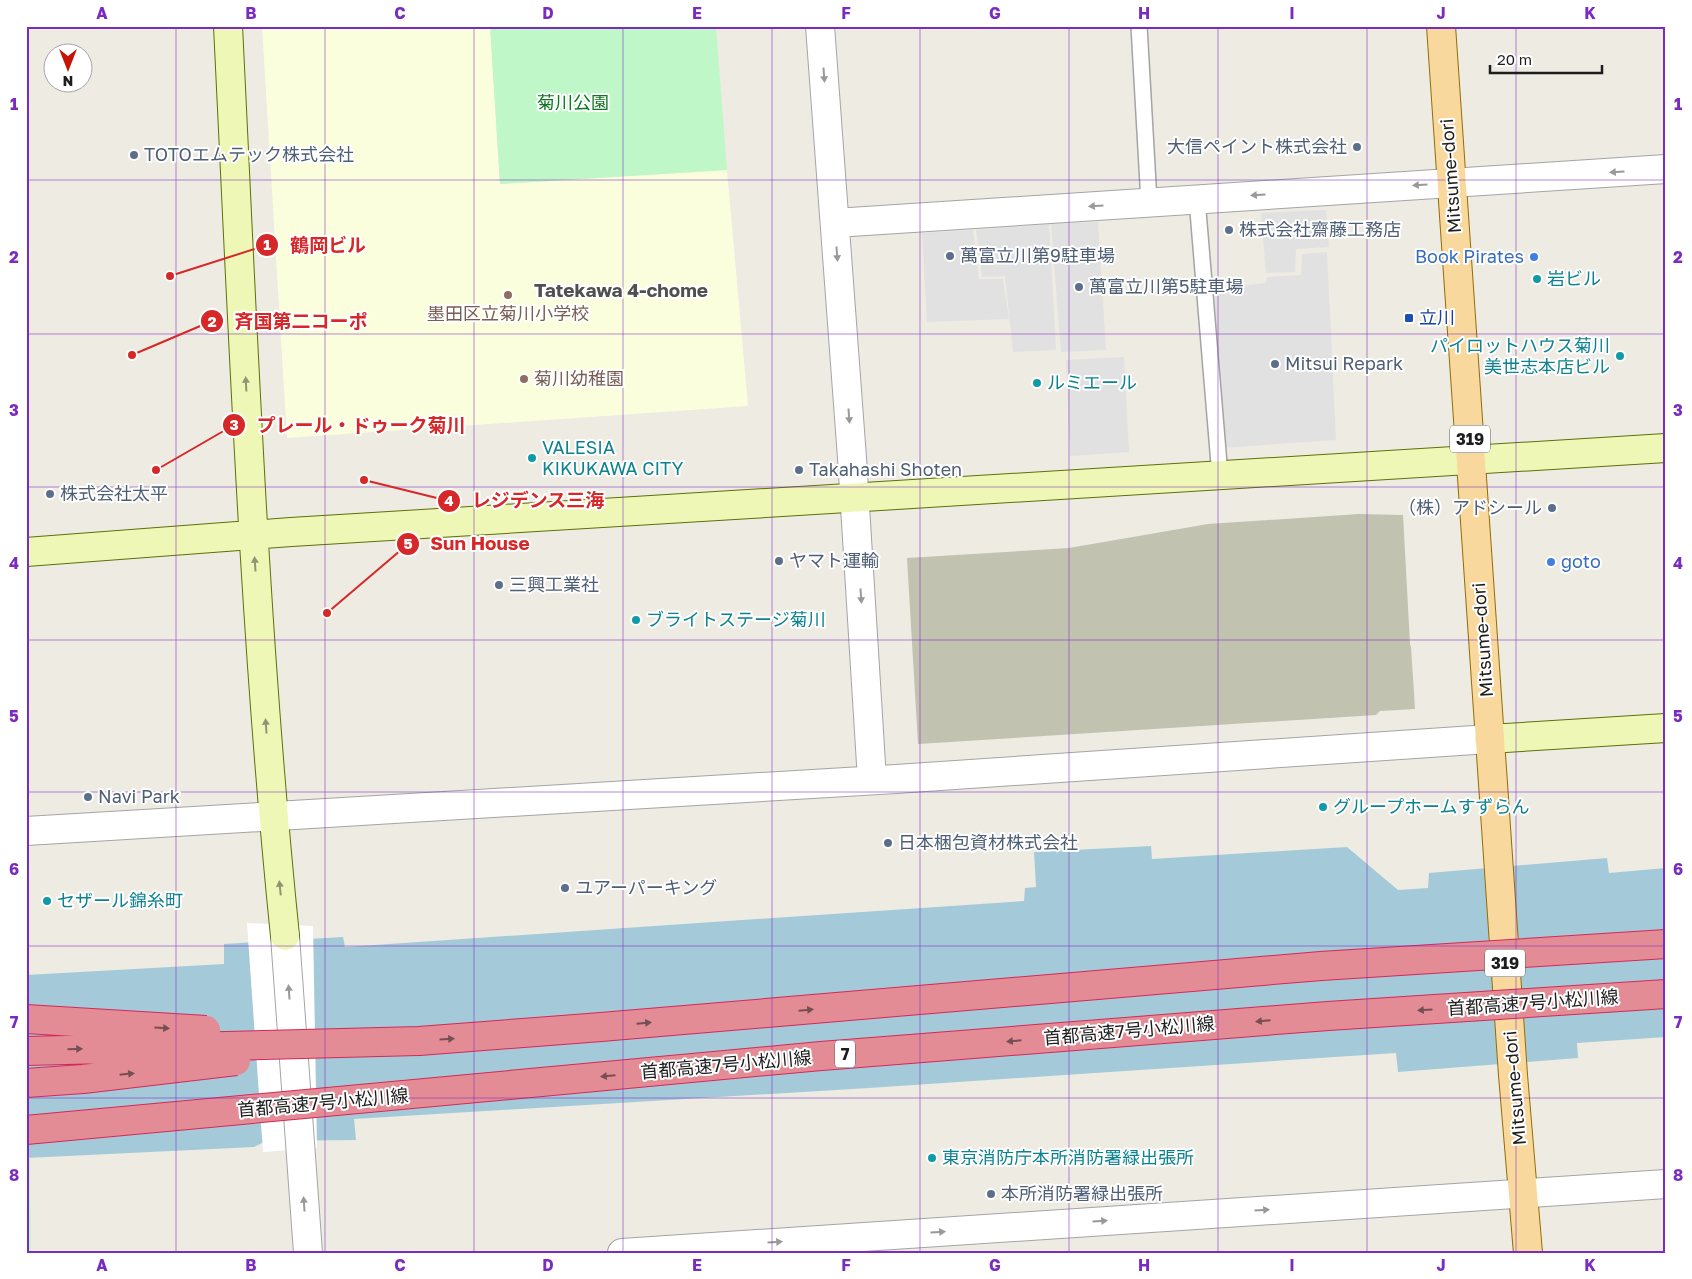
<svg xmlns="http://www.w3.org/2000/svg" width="1692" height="1279" font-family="'Golos Text','Noto Sans JP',sans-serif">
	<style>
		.education { fill: #fbfedc }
		.construction { fill: #c1c2af }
		.park { fill: #c0f7c9 }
		.parking { fill: #e1e1e1 }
		.water { fill: #a4cada }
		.pier { fill: #fff }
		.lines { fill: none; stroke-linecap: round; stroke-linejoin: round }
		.lane-casing { stroke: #a4a4a4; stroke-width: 18 }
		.street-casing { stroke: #a4a4a4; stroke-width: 30 }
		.secondary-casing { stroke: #5d7008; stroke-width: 30 }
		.primary-casing { stroke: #916d04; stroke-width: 30 }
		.lane { stroke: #fff; stroke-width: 15 }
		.street { stroke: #fff; stroke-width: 28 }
		.secondary { stroke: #eff7b7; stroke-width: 28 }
		.primary { stroke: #f9d89d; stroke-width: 28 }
		.highway-bridge-casing { stroke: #d32957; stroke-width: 30; stroke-linecap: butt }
		.highway-bridge { stroke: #e38c96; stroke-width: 28 }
		.oneway { fill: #999 }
		.oneway2 { fill: #909572 }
		.oneway3 { fill: #764f53 }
		.grid { fill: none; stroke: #7b2cbf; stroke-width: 1; stroke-opacity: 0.55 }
		.service-dot { fill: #5c6f8a; stroke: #fff; stroke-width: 2 }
		.shop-dot { fill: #3f7fe0; stroke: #fff; stroke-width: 2 }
		.culture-dot { fill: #0f9aa8; stroke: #fff; stroke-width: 2 }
		.education-dot { fill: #8d6e63; stroke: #fff; stroke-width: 2 }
		.transit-dot { fill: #1a4fb4; stroke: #fff; stroke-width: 2 }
		.labels { text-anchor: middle; stroke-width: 4; stroke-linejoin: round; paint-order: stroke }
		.shield { fill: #fff; stroke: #616161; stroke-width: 1 }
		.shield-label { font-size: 16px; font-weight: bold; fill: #1d1d1d }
		.park-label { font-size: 18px; fill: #0e771f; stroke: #fff }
		.service-label { font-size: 18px; fill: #4e5e75; stroke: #fff; text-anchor: start }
		.street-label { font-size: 18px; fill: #1d1d1d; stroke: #fff }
		.shop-label { font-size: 18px; fill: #366cbe; stroke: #fff; text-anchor: end }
		.culture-label { font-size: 18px; fill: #0d838f; stroke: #fff; text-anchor: start }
		.education-label { font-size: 18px; fill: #785e54; stroke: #fff }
		.transit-label { font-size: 18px; fill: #164399; stroke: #fff; text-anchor: start }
		.neighbourhood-label { font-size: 19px; font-weight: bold; fill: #505050; stroke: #fff }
		.leader { fill: none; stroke: #d62828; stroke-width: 2 }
		.callout-dot { fill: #d62828; stroke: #fff; stroke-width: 2 }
		.mark-label { font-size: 15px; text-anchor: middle; font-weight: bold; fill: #fff }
		.callout-label { font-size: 19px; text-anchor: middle; font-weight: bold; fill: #d62828; stroke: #fff; stroke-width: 4; stroke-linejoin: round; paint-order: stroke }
		.neatline { fill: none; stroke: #7b2cbf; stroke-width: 2 }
		.grid-label { font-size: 16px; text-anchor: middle; font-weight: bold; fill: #7b2cbf }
	</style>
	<rect width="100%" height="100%" fill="#eeebe3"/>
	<path class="education" d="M262,26H490L500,184L727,170L748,406L287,438Z"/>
	<path class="construction" d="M1359,514L1403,515L1410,644L1411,647L1415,709L1380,711L1376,715L918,744L907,558L1069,548L1208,524Z"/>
	<path class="park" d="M490,26H716L727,170L500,184Z
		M30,1157L31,1253H26V1158Z"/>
	<path class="parking" d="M1326,210L1329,247L1296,249L1295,272L1266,273L1261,213Z
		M1098,222L1106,350L1061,352L1051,224Z
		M1049,224L1056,350L1013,352L1005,276L982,277L976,230Z
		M973,230L979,279H1003L1009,319L927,322L922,233Z
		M1327,252L1336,440L1221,448L1214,289L1266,283L1267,277L1301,275L1302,254Z
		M1124,357L1129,452L1070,456L1066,360Z"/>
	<path class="water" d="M1151,846L1152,859L1347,847L1398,890L1428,888L1429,873L1607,858L1609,873L1666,868V1037L1577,1043L1578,1058L1398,1072L1396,1053L869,1088L354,1119L356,1140L266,1141L254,1147L26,1158V975L224,964V944L343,937L345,947L1024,901L1025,888L1036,887L1034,852Z"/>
	<path class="pier" d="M247,923L313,926L317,1148L263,1152Z"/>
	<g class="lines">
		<g class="lane-casing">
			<path id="lane" d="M1139,26L1149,202
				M1197,199L1220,476"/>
		</g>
		<g class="street-casing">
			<path id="street" d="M820,26L852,458L872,780
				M835,223L1666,169
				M26,831L896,779L1489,739
				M285,936L308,1253
				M622,1253L1666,1184"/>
		</g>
		<g class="secondary-casing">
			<path id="secondary" d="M228,26C243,330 254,634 285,936
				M26,552L291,532L1666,448
				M1489,739L1666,728"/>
		</g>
		<g class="primary-casing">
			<path id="primary" d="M1441,26L1513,1075L1528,1253"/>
		</g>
		<use href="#lane" class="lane"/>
		<use href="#street" class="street"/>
		<use href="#secondary" class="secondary"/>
		<use href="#primary" class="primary"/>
		<g class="highway-bridge-casing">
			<path id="highway-bridge" d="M26,1019L206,1030
				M26,1051L419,1041L601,1027L1321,966L1666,944
				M26,1083L83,1079L236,1061
				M26,1130L821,1056L1328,1016L1666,994"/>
		</g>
		<use href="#highway-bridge" class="highway-bridge"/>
	</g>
	<defs><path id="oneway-solid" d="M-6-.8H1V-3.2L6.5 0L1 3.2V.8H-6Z" transform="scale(1.25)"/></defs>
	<g class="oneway">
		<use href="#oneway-solid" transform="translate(824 75) rotate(86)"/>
		<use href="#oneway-solid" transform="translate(1617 172) rotate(176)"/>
		<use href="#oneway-solid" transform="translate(1420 185) rotate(177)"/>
		<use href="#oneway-solid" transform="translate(1258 195) rotate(176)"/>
		<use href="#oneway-solid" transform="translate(1096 206) rotate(176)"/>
		<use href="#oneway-solid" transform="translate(837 254) rotate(86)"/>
		<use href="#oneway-solid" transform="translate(849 416) rotate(86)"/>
		<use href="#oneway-solid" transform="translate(861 596) rotate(86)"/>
		<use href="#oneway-solid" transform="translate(289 992) rotate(-94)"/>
		<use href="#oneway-solid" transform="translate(304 1204) rotate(-94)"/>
		<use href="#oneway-solid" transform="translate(1262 1210) rotate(-4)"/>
		<use href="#oneway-solid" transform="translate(1100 1221) rotate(-4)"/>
		<use href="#oneway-solid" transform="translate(938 1232) rotate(-4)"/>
		<use href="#oneway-solid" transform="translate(775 1242) rotate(-4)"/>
	</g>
	<g class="oneway2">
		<use href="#oneway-solid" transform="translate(246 384) rotate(-93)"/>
		<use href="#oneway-solid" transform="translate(255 564) rotate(-94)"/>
		<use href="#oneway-solid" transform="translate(266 726) rotate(-94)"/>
		<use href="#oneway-solid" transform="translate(280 888) rotate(-96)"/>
	</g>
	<g class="oneway3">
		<use href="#oneway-solid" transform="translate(806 1010) rotate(-5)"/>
		<use href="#oneway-solid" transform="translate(1425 1010) rotate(176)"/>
		<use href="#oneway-solid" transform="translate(1263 1021) rotate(175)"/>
		<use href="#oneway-solid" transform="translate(644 1023) rotate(-5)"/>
		<use href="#oneway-solid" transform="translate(162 1028) rotate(3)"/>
		<use href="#oneway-solid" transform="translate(447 1039) rotate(-4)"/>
		<use href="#oneway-solid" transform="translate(1014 1041) rotate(175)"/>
		<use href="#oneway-solid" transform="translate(75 1049) rotate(-1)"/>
		<use href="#oneway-solid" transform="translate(127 1074) rotate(-6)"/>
		<use href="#oneway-solid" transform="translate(608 1076) rotate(175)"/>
	</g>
	<path class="grid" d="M176,26V1253M325,26V1253M474,26V1253M623,26V1253M772,26V1253M920,26V1253M1069,26V1253M1218,26V1253M1367,26V1253M1516,26V1253M26,180H1666M26,334H1666M26,487H1666M26,640H1666M26,792H1666M26,946H1666M26,1098H1666"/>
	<g class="service-dot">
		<circle cx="1357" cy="147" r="5"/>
		<circle cx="134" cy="155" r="5"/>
		<circle cx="1229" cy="230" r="5"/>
		<circle cx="950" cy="256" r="5"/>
		<circle cx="1079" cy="287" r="5"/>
		<circle cx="1275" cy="364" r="5"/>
		<circle cx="799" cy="470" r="5"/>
		<circle cx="50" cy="494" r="5"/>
		<circle cx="1552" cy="508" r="5"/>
		<circle cx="779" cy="561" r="5"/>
		<circle cx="499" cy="585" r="5"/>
		<circle cx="88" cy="797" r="5"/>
		<circle cx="888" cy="843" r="5"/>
		<circle cx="565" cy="888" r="5"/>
		<circle cx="991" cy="1194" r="5"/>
	</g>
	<g class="shop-dot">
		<circle cx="1534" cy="257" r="5"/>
		<circle cx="1551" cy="562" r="5"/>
	</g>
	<g class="culture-dot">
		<circle cx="1537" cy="279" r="5"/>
		<circle cx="1620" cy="356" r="5"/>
		<circle cx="1037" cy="383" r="5"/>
		<circle cx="532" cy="458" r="5"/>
		<circle cx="636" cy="620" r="5"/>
		<circle cx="1323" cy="807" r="5"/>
		<circle cx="47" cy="901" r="5"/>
		<circle cx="932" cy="1158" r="5"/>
	</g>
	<g class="education-dot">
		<circle cx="508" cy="295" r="5"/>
		<circle cx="524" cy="379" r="5"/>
	</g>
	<rect class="transit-dot" x="1404" y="313" width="10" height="10" rx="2.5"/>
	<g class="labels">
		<g class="shield">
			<rect x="1450" y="425.5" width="40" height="27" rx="4"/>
			<rect x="1485" y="949.5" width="40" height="27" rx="4"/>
			<rect x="835" y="1040.5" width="20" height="27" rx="4"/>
		</g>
		<g class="shield-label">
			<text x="1470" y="445">319</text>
			<text x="1505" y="969">319</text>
			<text x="845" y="1060">7</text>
		</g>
		<g class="park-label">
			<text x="573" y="109">菊川公園</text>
		</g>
		<g class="service-label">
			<text x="1347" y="153" text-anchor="end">大信ペイント株式会社</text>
			<text x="144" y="161">TOTOエムテック株式会社</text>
			<text x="1239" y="236">株式会社齋藤工務店</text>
			<text x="960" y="262">萬富立川第9駐車場</text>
			<text x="1089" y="293">萬富立川第5駐車場</text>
			<text x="1285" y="370">Mitsui Repark</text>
			<text x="809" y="476">Takahashi Shoten</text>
			<text x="60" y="500">株式会社太平</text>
			<text x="1542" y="514" text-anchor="end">（株）アドシール</text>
			<text x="789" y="567">ヤマト運輸</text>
			<text x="509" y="591">三興工業社</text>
			<text x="98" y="803">Navi Park</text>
			<text x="898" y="849">日本梱包資材株式会社</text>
			<text x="575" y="894">ユアーパーキング</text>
			<text x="1001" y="1200">本所消防署緑出張所</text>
		</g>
		<g class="street-label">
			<text transform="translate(1451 176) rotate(-94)" y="6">Mitsume-dori</text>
			<text transform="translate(1483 640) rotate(-94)" y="6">Mitsume-dori</text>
			<text transform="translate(1533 1003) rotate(-4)" y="6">首都高速7号小松川線</text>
			<text transform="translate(1129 1031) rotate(-5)" y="6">首都高速7号小松川線</text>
			<text transform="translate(726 1065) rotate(-5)" y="6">首都高速7号小松川線</text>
			<text transform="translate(1515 1088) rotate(-95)" y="6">Mitsume-dori</text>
			<text transform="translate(323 1103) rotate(-5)" y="6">首都高速7号小松川線</text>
		</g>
		<g class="shop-label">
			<text x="1524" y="263">Book Pirates</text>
			<text x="1561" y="568" text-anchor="start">goto</text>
		</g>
		<g class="culture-label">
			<text x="1547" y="285">岩ビル</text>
			<text x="1610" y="352" text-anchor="end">パイロットハウス菊川<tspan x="1610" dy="21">美世志本店ビル</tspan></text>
			<text x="1047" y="389">ルミエール</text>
			<text x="542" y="454">VALESIA<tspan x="542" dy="21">KIKUKAWA CITY</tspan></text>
			<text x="646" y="626">ブライトステージ菊川</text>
			<text x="1333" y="813">グループホームすずらん</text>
			<text x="57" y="907">セザール錦糸町</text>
			<text x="942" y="1164">東京消防庁本所消防署緑出張所</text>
		</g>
		<g class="education-label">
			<text x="508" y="320">墨田区立菊川小学校</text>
			<text x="534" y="385" text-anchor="start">菊川幼稚園</text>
		</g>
		<g class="transit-label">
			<text x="1419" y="324">立川</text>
		</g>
		<g class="neighbourhood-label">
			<text x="621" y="297">Tatekawa 4-chome</text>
		</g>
	</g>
	<path class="leader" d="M170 276L267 245M132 355L212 321M156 470L234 425M364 480L449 501M327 613L408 544"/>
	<g class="callout-dot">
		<circle cx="170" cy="276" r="5"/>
		<circle cx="132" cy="355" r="5"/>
		<circle cx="156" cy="470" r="5"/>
		<circle cx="364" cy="480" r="5"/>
		<circle cx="327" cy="613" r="5"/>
		<circle cx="267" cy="245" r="12"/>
		<circle cx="212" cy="321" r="12"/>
		<circle cx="234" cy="425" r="12"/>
		<circle cx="449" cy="501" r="12"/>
		<circle cx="408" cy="544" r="12"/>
	</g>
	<g class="mark-label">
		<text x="267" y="250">1</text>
		<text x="212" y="327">2</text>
		<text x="234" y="430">3</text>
		<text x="449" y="506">4</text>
		<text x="408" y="549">5</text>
	</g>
	<g class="callout-label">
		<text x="328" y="252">鶴岡ビル</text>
		<text x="301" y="328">斉国第二コーポ</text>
		<text x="361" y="432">プレール・ドゥーク菊川</text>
		<text x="538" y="507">レジデンス三海</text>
		<text x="480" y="550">Sun House</text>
	</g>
	<rect width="1692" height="1279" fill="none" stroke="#ffffff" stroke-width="55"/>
	<g transform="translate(68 68) rotate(180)"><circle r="24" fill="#ffffff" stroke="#a5a5a5"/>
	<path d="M0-4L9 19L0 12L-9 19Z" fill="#c41406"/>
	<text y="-8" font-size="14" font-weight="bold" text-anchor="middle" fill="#1d1d1d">N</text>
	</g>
	<path d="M1490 65v8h112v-8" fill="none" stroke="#1d1d1d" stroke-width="2.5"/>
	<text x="1497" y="65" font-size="15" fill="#1d1d1d" stroke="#ffffff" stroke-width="4" paint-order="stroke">20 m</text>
	<rect x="28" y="28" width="1636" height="1224" class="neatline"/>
	<g class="grid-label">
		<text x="102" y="19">A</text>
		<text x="251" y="19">B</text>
		<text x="400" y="19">C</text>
		<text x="548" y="19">D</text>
		<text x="697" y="19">E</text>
		<text x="846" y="19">F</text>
		<text x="995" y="19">G</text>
		<text x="1144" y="19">H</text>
		<text x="1292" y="19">I</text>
		<text x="1441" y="19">J</text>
		<text x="1590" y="19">K</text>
		<text x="14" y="110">1</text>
		<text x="1678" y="110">1</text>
		<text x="14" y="263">2</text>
		<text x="1678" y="263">2</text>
		<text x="14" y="416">3</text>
		<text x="1678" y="416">3</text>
		<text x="14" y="569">4</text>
		<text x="1678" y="569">4</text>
		<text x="14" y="722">5</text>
		<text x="1678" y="722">5</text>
		<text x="14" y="875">6</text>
		<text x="1678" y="875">6</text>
		<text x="14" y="1028">7</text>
		<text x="1678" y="1028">7</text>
		<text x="14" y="1181">8</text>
		<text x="1678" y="1181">8</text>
		<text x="102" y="1271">A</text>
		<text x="251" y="1271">B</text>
		<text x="400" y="1271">C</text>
		<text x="548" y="1271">D</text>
		<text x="697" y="1271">E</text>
		<text x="846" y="1271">F</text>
		<text x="995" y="1271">G</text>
		<text x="1144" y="1271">H</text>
		<text x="1292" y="1271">I</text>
		<text x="1441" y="1271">J</text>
		<text x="1590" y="1271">K</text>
	</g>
</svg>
